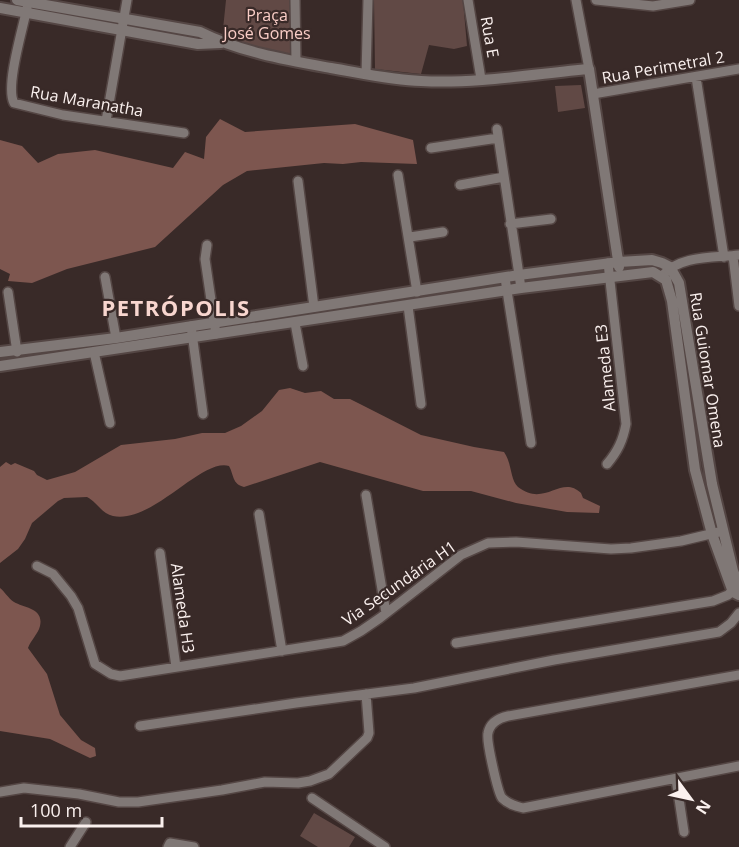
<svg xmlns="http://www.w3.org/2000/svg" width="739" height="847" font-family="'Open Sans',sans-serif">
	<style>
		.green { fill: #614945 }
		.forest { fill: #7d564f }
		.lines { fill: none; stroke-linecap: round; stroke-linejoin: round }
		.minor-casing { stroke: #544644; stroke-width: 12 }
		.tertiary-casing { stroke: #544644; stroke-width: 14 }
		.minor { stroke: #807876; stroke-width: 9 }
		.tertiary { stroke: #807876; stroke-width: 10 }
		.labels { text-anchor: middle; stroke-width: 4.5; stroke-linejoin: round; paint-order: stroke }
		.park-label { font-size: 16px; fill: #f9cdc6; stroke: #392a28 }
		.street-label { font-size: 16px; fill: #faf0ee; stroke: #392a28 }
		.district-label { font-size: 22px; font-weight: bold; letter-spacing: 1.5px; fill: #f8d6cf; stroke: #392a28 }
	</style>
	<rect width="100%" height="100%" fill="#392a28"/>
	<path class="green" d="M226,0H293L292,55L222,39Z
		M374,0H463L467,46L454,49L429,45L421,74L375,69Z
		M581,85L585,108L558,112L555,86Z
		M314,813L355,837L349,847H318L300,836Z"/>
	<path class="forest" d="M220,119L245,132L355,124L413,140L417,164L361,162L343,164L324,163L247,171L223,185L155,247L67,269L32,283L8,281L10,274L0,269V140L22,146L38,163L58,154L95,150L173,168L185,152L204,159L206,137Z
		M290,388L305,393L321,391L334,399H350L360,404L421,435L474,447L504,452C512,463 510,480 518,487C545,508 561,474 581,493L583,498L600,506L599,513L567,512L516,503L471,491H423L320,462L244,487C232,484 234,475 229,466C201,458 153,524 113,516C102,514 97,502 87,497L64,498L58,501L32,523L25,539L18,549L0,563V467L6,462L11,465L15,463L34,471L37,475L47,480L75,472L121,445L175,439L202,433H225L241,426L262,411L279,390Z
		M0,588C5,592 8,598 14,602C24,608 44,608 40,626C38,634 31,640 28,648L47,674L60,715L81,740L95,748L96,756L90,758L50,739L0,731Z"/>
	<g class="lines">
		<g class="minor-casing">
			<path id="minor" d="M295,0L296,61
				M468,0L481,79
				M576,0L589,69
				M596,0L653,6L690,0
				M27,8C23,28 5,87 14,103L63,115L184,133
				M366,74L368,0
				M696,77L724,257
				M593,94L739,69
				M106,121L127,0
				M497,129L521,288
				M431,148L498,138
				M398,175L417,292
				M298,181L314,307
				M460,185L504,177
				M510,224L551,219
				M410,237L443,232
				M207,245L205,259L216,334
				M733,256L739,306
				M662,276C680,255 713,258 739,255
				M105,277L116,338
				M505,278L531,443
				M8,292L17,352
				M408,306L421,404
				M295,323L303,366
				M191,326L203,414
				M94,352L110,423
				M607,464C618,451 623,440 626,424L608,263
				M366,495L386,613
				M259,514L282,651
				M160,553L176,667
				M37,566L53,574L71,596L78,608L95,664L111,674L120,676L343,641L361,631L380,618L461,555L488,543L516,542L611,549L631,548L681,541L723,531
				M456,643L713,601L728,595L736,587
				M739,675L508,716C499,718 490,723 488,733C486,741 498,793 502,798C508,804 515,806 523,808L739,766
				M140,726L296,703L414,688L554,660L719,632L731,623L739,613
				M676,779L684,832
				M0,792L24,788L79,794L119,802H138L222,790L265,782L298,783L310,781L329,774L367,738L369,733L366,694
				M312,798L385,847
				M70,847L86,822
				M168,847L170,843L194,847"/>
		</g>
		<g class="tertiary-casing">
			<path id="tertiary" d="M17,0L200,32C240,52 287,60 331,68C361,73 391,80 421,81C476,84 534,74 589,69L619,267
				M0,8L198,44L221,43
				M0,352L116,338L519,275L619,262L652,260L662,263L670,267L679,283L712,484L733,571L739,585
				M0,366L521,288L653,272L666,280L672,301L695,470L712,534L733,592L739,595"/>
		</g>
		<use href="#minor" class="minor"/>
		<use href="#tertiary" class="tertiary"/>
	</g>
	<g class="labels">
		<g class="park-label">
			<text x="267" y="21">Praça<tspan x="267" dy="18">José Gomes</tspan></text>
		</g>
		<g class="street-label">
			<text transform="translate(490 37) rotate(80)" y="6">Rua E</text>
			<text transform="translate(663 67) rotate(-10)" y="6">Rua Perimetral 2</text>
			<text transform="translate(87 101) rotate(10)" y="6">Rua Maranatha</text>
			<text transform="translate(605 368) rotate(-96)" y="6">Alameda E3</text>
			<text transform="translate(708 370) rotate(81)" y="6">Rua Guiomar Omena</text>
			<text transform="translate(399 583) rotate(-35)" y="6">Via Secundária H1</text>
			<text transform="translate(183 608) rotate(82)" y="6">Alameda H3</text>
		</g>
		<g class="district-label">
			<text x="176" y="316">PETRÓPOLIS</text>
		</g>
	</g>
	<g transform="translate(691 799) rotate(123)" stroke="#392a28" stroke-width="4.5" paint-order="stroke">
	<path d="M0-4.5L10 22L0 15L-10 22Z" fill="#faf0ee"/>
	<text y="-9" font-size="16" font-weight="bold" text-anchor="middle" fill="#faf0ee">N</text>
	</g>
	<path d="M21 817v9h141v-9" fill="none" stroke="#faf0ee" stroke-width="3"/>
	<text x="30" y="817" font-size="18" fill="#faf0ee" stroke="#392a28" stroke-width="4.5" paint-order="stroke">100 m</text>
</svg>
